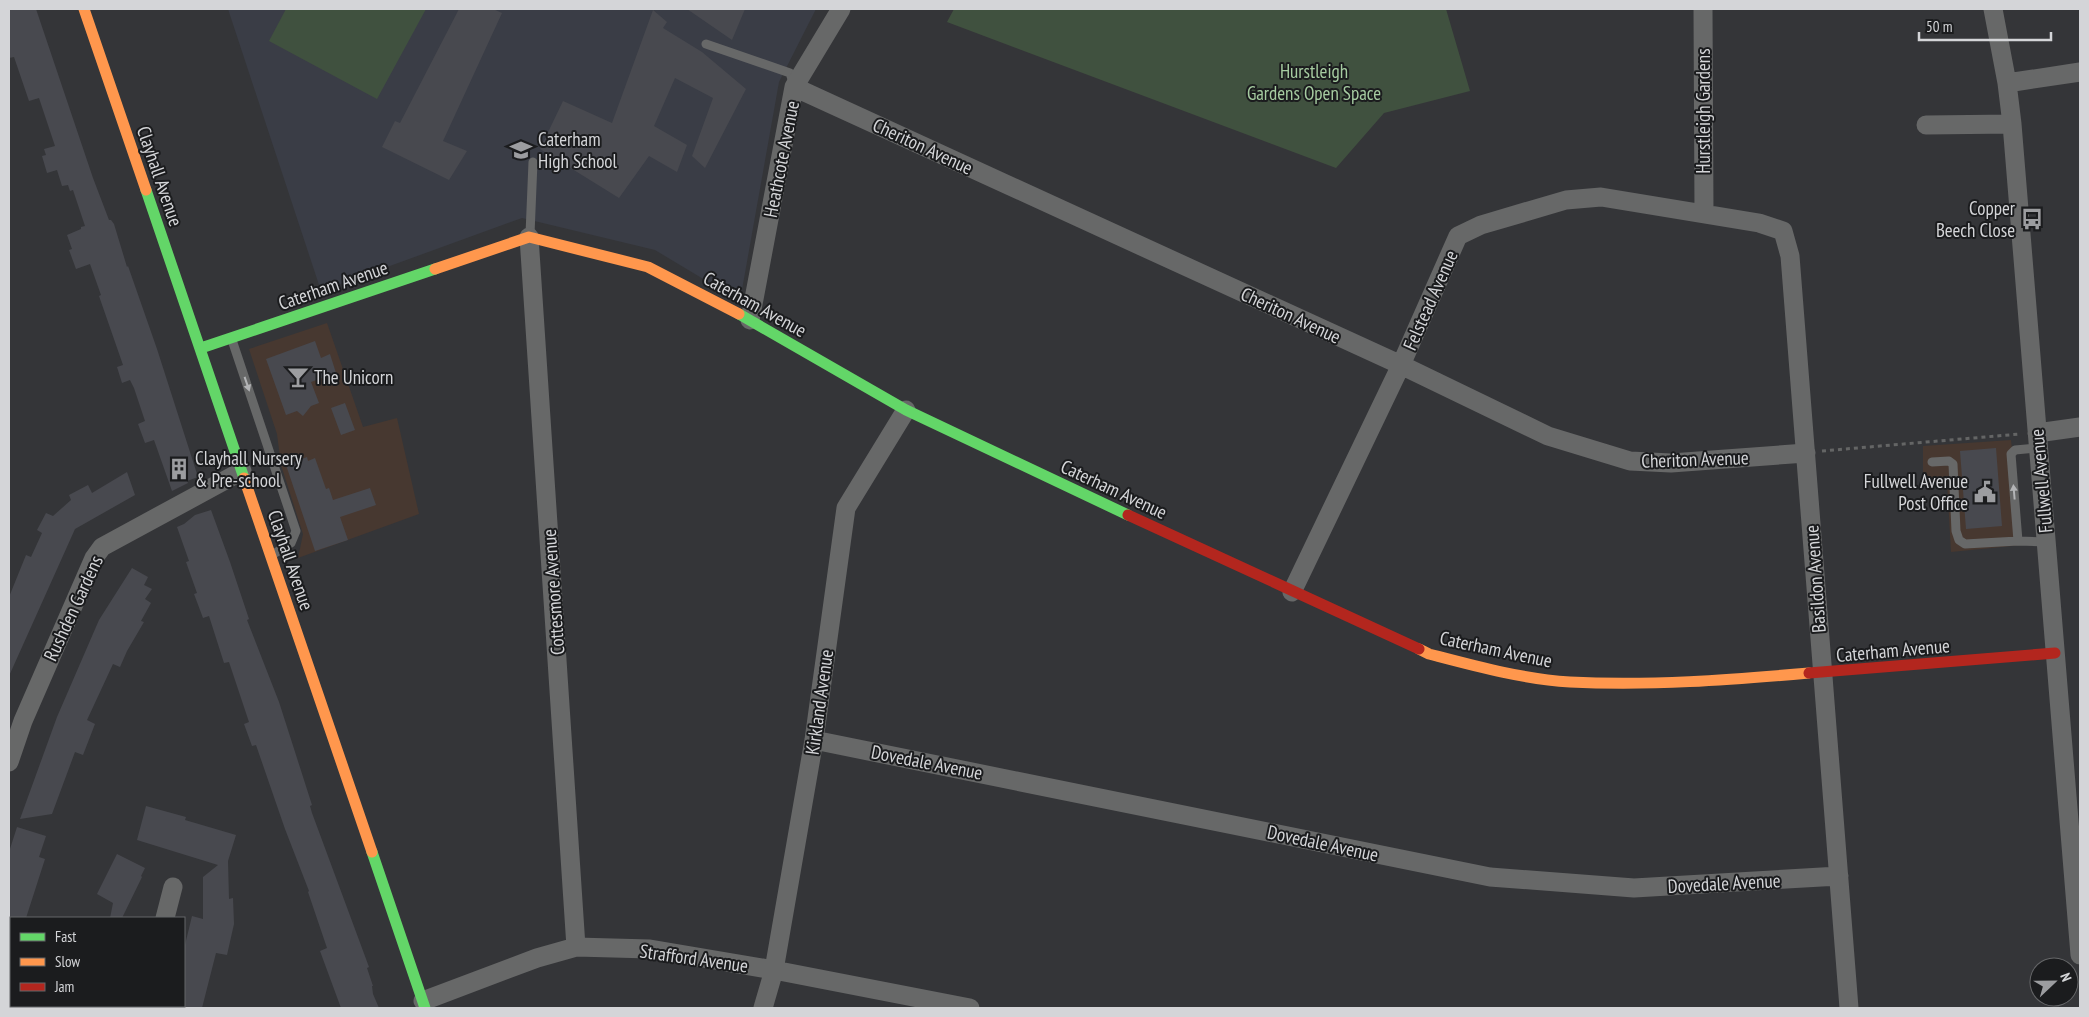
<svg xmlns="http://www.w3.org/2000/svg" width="2089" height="1017" font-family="'PT Sans Narrow',sans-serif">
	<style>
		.commercial { fill: #473830 }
		.built { fill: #3a3d46 }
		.green { fill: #40513f }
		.building { fill: #48494f }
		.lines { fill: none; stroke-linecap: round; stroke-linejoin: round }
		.path { stroke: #646565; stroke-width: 3; stroke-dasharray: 4 4; stroke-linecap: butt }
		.lane { stroke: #676868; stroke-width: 9 }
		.street { stroke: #676868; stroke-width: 19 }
		.fast { stroke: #63d668; stroke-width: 11 }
		.slow { stroke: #ff974d; stroke-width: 11 }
		.jam { stroke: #b3261e; stroke-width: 11 }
		.oneway { fill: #b3b4b6 }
		.labels { text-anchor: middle; stroke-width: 4; stroke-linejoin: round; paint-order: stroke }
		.park-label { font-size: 19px; fill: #a6cca1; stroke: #1b1c1e }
		.street-label { font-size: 19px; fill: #d4d5d8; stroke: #1b1c1e }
		.poi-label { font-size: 19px; fill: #d4d5d8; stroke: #1b1c1e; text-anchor: start }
	</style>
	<rect width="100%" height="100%" fill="#343538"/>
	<path class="commercial" d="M327,323L363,427L397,418L419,514L298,558L303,534L281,465L277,434L249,349Z
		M2011,440L2022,545L1951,552L1947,481L1923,482V446Z"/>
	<path class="built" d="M228,9H816L779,82L740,301L655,250L522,218L321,291Z"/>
	<path class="green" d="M286,9H426L377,99L269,41Z
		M954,9H1446L1470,91L1384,113L1336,168L947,22Z"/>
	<path class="building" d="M9,9H36L93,178L109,220H111L114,224L127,267L128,266L157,349L198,477L187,481L188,483L172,491L154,440L145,443L138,424L145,421L134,388L130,380L122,383L117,367L123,365L99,296L101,295L90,264L76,269L69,250L72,249L67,235L81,229V227L85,226L73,190L70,191L68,185L62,186L57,170L47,173L42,156L46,155L44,149L55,146L39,98L29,101L14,57L9,58Z
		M459,9H493L502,13L443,141L467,151L449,180L382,147L395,121L400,123Z
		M687,9H745L732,40Z
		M653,10L667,22L663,28L702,52L746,89L705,168L692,156L713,98L675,78L654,126L687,145L677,172L649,156L619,198L540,149L563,101L612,123Z
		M315,341L321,358L330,354L336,373L311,382L319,403L311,406L303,416L297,411L286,415L266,359Z
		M345,403L355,430L341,435L331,408Z
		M1996,448L2002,526L1966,529L1960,451Z
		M307,457L308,461L315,458L326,489L329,488L333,500L370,488L376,505L340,517L348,540L315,551L286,465Z
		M127,472L135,495L75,529L9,676V597L26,555L31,557L42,533L37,530L46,513L53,516L71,500L69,495L88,485L92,493Z
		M211,510L230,562L249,619L247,620L279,702L312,805L310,806L312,813L369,967L367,968L373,986H372L373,994L379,1008H341L320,951L327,948L308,892L309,891L285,829L256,745L252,746L244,724L249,722L229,662L224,663L209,616L203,618L194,594L197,593L186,562L189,561L177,527L184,524L195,515Z
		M132,568L148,577L144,585L152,589L145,599L151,603L141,621L144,622L127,651L120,667L113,664L87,720L95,724L83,755L75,752L52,814L20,819L57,717L99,620Z
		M146,806L186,817L185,820L236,835L228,861L229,899L233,898L234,924L227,955L216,953L202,1008H184V949L192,916L203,919V877L218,865L137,840Z
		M17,827L46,836L39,857L45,859L26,918H9V852Z
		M117,854L145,868L141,876L142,877L122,918H110L113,903L97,894Z"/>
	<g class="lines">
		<path class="path" d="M1822,451L2020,434"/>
		<path class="lane" d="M706,44L790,73L794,85
			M530,234L533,162
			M232,340L296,531L291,543L272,555
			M1932,462L1949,461L1953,464L1956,531L1959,540L1965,544L2018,541L2047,542
			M2018,541L2011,454L2015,450L2038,448"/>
		<path class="street" d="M1703,9L1704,213
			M1993,9L2007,83L2012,124L2080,955
			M2007,83L2080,72
			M794,87L1401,365L1548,436L1630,461L1671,463L1806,453
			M1926,125L2012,124
			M529,237L576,947
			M750,320L794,87L841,9
			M2037,433L2080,427
			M1292,592L1401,365L1458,236L1481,225L1566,200L1601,197L1759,223L1783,231L1790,256L1849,1008
			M814,740L1490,877L1634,888L1839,876
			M9,762L23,721L94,558L102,547L242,471
			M165,918L173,887
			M423,1001L537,958L576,947L650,949L774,970L970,1008
			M143,1008V1006
			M763,1008L774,970L814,740L846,508L906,410"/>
		<path class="fast" d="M146,190L244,478
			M739,314L906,410L1128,515
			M201,348L435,269
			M372,852L425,1008"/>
		<path class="slow" d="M84,9L146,190
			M435,269L529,237L648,267L739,314
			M244,478L372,852
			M1419,649L1429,654C1475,666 1522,679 1570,682C1650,686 1729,680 1809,673"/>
		<path class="jam" d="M1128,515L1419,649
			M1809,673L2055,653"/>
	</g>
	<defs><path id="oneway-solid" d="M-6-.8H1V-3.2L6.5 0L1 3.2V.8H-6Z" transform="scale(1.25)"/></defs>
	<g class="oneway">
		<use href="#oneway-solid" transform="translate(247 384) rotate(71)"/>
		<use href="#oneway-solid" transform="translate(2014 492) rotate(-95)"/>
	</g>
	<defs>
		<g id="school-bare" transform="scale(1.725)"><path d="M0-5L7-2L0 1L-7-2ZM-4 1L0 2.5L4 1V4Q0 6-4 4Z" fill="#9c9da0" stroke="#1b1c1e" stroke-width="2.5" paint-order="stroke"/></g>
		<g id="bus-bare" transform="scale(1.725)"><path d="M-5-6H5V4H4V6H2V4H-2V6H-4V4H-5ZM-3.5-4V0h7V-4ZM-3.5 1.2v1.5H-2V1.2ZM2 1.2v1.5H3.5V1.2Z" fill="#9c9da0" stroke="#1b1c1e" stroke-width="2.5" paint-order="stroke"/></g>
		<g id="bar-bare" transform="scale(1.725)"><path d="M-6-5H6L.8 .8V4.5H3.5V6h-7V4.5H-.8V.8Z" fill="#9c9da0" stroke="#1b1c1e" stroke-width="2.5" paint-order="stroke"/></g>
		<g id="building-bare" transform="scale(1.725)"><path d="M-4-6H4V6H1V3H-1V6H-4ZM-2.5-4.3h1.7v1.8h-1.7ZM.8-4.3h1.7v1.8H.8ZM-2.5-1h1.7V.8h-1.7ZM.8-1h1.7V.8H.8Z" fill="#9c9da0" stroke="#1b1c1e" stroke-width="2.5" paint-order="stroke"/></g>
		<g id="civic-bare" transform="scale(1.725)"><path d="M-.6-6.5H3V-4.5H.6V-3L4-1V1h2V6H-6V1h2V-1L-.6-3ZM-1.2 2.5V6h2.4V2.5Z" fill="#9c9da0" stroke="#1b1c1e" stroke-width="2.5" paint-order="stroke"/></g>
	</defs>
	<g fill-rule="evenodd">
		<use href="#school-bare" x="521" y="150"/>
		<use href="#bus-bare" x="2032" y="219"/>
		<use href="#bar-bare" x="298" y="377"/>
		<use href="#building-bare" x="179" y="469"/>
		<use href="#civic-bare" x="1985" y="492"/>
	</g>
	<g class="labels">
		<g class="park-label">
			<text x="1314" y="78">Hurstleigh<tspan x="1314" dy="22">Gardens Open Space</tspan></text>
		</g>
		<g class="street-label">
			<text transform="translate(1703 111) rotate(-90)" y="7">Hurstleigh Gardens</text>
			<text transform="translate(923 146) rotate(25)" y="7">Cheriton Avenue</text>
			<text transform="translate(781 159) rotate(-79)" y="7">Heathcote Avenue</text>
			<text transform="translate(160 176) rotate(71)" y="7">Clayhall Avenue</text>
			<text transform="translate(333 285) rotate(-19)" y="7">Caterham Avenue</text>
			<text transform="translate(1430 300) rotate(-66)" y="7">Felstead Avenue</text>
			<text transform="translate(755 304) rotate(29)" y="7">Caterham Avenue</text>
			<text transform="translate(1291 315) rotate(25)" y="7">Cheriton Avenue</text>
			<text transform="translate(1695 459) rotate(-2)" y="7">Cheriton Avenue</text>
			<text transform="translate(2041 481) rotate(-95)" y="7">Fullwell Avenue</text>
			<text transform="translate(1114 489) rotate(25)" y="7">Caterham Avenue</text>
			<text transform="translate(291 560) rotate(71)" y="7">Clayhall Avenue</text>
			<text transform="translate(1815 579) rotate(-94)" y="7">Basildon Avenue</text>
			<text transform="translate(553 592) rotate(-94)" y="7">Cottesmore Avenue</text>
			<text transform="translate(73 608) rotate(-65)" y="7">Rushden Gardens</text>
			<text transform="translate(1496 649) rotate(12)" y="7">Caterham Avenue</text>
			<text transform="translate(1893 650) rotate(-5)" y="7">Caterham Avenue</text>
			<text transform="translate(819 702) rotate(-82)" y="7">Kirkland Avenue</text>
			<text transform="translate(927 762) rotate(11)" y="7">Dovedale Avenue</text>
			<text transform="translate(1323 843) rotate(12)" y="7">Dovedale Avenue</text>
			<text transform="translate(1724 883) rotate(-3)" y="7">Dovedale Avenue</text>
			<text transform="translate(694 958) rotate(8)" y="7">Strafford Avenue</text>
		</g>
		<g class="poi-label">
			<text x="538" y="146">Caterham<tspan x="538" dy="22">High School</tspan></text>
			<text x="2015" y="215" text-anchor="end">Copper<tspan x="2015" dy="22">Beech Close</tspan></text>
			<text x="314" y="384">The Unicorn</text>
			<text x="195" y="465">Clayhall Nursery<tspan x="195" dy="22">&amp; Pre-school</tspan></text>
			<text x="1968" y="488" text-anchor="end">Fullwell Avenue<tspan x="1968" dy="22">Post Office</tspan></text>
		</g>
	</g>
	<rect width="2089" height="1017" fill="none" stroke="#d4d5d8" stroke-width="20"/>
	<rect x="10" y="917" width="175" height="90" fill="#1b1c1e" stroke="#656668"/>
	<rect x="20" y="933" width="25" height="8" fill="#63d668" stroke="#656668"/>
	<text x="55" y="942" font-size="15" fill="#d4d5d8">Fast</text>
	<rect x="20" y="958" width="25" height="8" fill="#ff974d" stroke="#656668"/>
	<text x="55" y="967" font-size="15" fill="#d4d5d8">Slow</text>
	<rect x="20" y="983" width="25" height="8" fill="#b3261e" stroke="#656668"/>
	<text x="55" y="992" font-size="15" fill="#d4d5d8">Jam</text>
	<g transform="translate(2054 982) rotate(68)"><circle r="24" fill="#1b1c1e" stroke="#656668"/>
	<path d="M0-4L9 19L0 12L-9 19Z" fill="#9c9da0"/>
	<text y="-8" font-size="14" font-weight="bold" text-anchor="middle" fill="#d4d5d8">N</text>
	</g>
	<path d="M1919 32v8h132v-8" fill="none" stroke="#d4d5d8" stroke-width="2.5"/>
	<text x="1926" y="32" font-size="15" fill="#d4d5d8" stroke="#1b1c1e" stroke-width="4" paint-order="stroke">50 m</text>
</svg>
